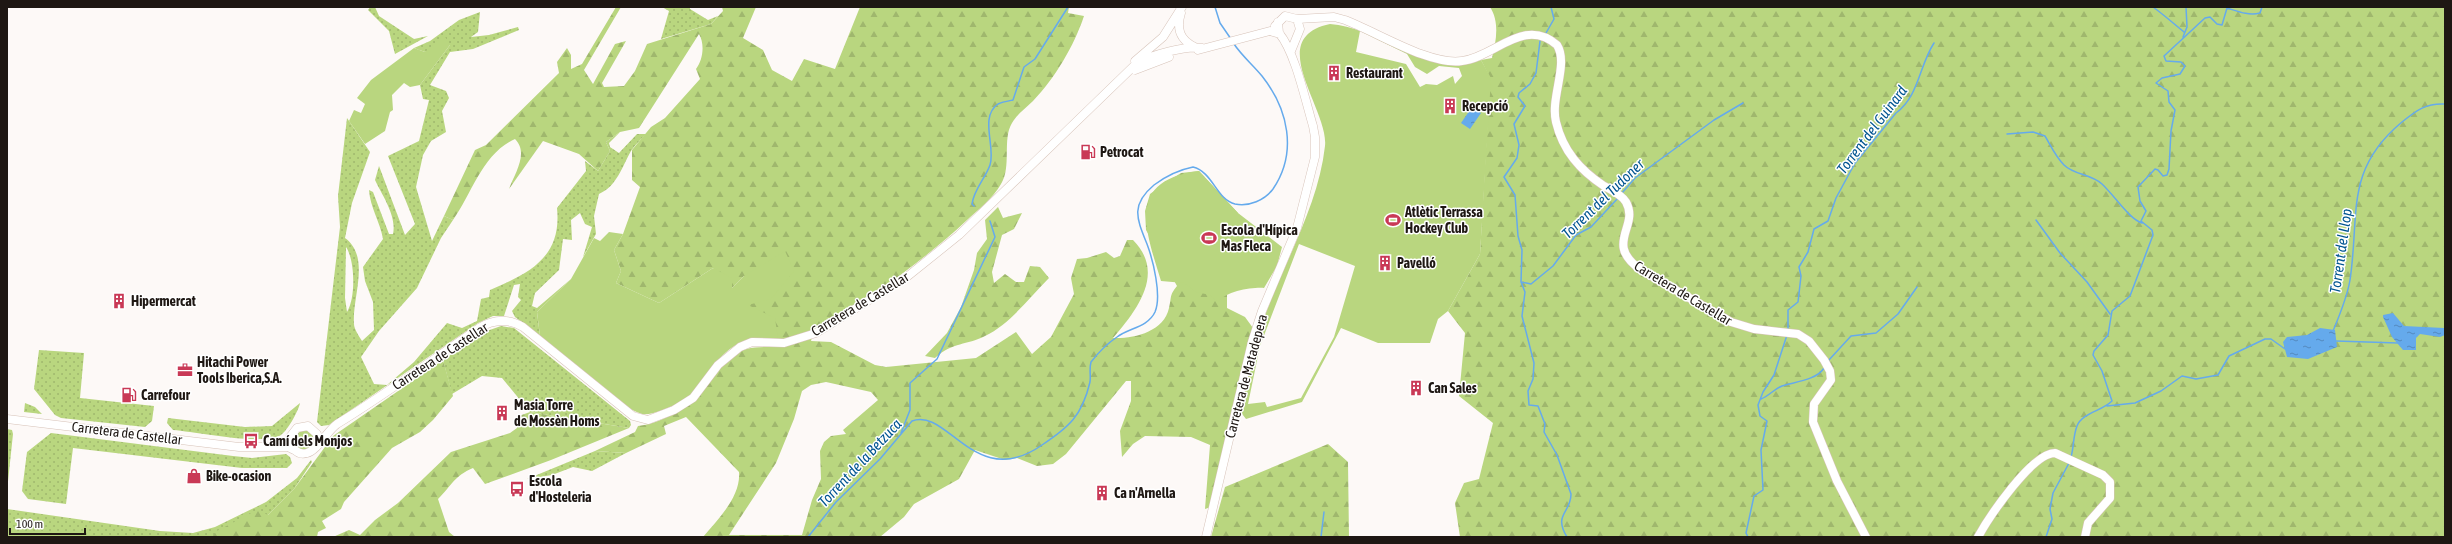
<svg xmlns="http://www.w3.org/2000/svg" width="2452" height="544" font-family="'Asap Condensed',sans-serif">
	<style>
		.grass { fill: url(#grass-dots); fill-rule: evenodd }
		.forest { fill: url(#forest-firs); fill-rule: evenodd }
		.garden { fill: #b9d67f; fill-rule: evenodd }
		.water { fill: url(#water-ripples) }
		.lines { fill: none; stroke-linecap: round; stroke-linejoin: round }
		.stream { stroke: #65aaec; stroke-width: 1.5 }
		.secondary-casing { stroke: #d7c3b9; stroke-width: 9 }
		.secondary { stroke: #fff; stroke-width: 8 }
		.labels { text-anchor: middle; stroke-width: 3; stroke-linejoin: round; paint-order: stroke }
		.poi-label { font-size: 14px; font-weight: bold; fill: #1e1713; stroke: #fff; text-anchor: start }
		.street-label { font-size: 14px; fill: #1e1713; stroke: #fff }
		.water-label { font-size: 15px; font-style: italic; fill: #025591; stroke: #fff }
	</style>
	<defs>
		<pattern id="grass-dots" width="8" height="8" patternUnits="userSpaceOnUse"><rect width="8" height="8" fill="#b9d67f"/><path d="M2 2h.1M6 6h.1" fill="none" stroke="#9fb76d" stroke-width="1.8" stroke-linecap="round"/></pattern>
		<pattern id="forest-firs" width="22" height="20" patternUnits="userSpaceOnUse"><rect width="22" height="20" fill="#b9d67f"/><path d="M5 1l3.5 6h-7zM16 11l3.5 6h-7z" fill="#9fb76d"/></pattern>
		<pattern id="water-ripples" width="26" height="14" patternUnits="userSpaceOnUse"><rect width="26" height="14" fill="#65aaec"/><path d="M2 4q2-2 4 0t4 0M15 11q2-2 4 0t4 0" fill="none" stroke="#5389be"/></pattern>
	</defs>
	<rect width="100%" height="100%" fill="#fdf9f7"/>
	<path class="grass" d="M370,7H375L379,16L414,39L428,36L395,54L389,31L368,10Z
		M662,7H690V9L708,20L718,16L711,24L661,39L669,11Z
		M480,12L478,32L471,37L489,35L518,27L519,30L473,49L450,52L430,85L446,91L449,98L442,111L446,132L431,141L423,155L416,187L432,241L444,216L453,220L441,238L417,288L379,331L361,357L374,384L387,385L414,362L447,323L462,328L477,321L481,299L489,297L490,290C530,273 562,257 557,208L586,171L585,161L598,171L610,151L606,142L620,132L609,143L610,147L619,153L637,134H646C641,139 635,145 631,151C622,167 617,186 599,194L594,216L596,234L583,257L592,227L585,224L580,213L571,220L572,240L563,239L559,270L535,293L532,306L537,308L571,279L537,312L540,336L515,317L512,311L521,300L518,297L520,284L514,285L504,316H493L478,323L329,425L321,426L317,422L340,227L338,196L347,118L370,152L352,203L345,238C371,257 352,297 354,324C354,329 359,336 362,341L374,330L373,302L365,281L363,267L383,239C380,222 370,207 369,190L373,192L389,234H393C397,216 382,195 375,180L379,166L405,235L415,224L388,156L419,141L429,100L423,99L420,85L450,45L425,52L414,48L430,41L459,20ZM346,247C355,260 356,298 347,312L345,298Z
		M501,326L514,328L630,421L631,425L629,428L530,412L502,378L482,376L452,394L443,360L484,332Z
		M39,350L84,353L80,398L154,406L152,421L145,427L61,418L55,415L34,389Z
		M25,403L35,407L42,414L24,412Z
		M300,403C299,410 286,434 279,436C257,445 198,432 173,430L167,423L168,418L245,427L272,426Z
		M7,429L12,430L13,434L7,491Z
		M294 440a10 10 0 1 1 20 0a10 10 0 1 1-20 0Z
		M51,433L233,456L252,458L286,454L290,457L292,463L287,468H242L73,448L66,504L28,499L22,491L27,452Z
		M595,451L626,453L592,471L573,467L552,475L527,479Z
		M311,460L312,462L294,489L268,515L212,537H7V509L160,531L193,533L215,527L266,502L297,478Z"/>
	<path class="forest" d="M616,7H621L584,70L593,84L615,44L626,41L602,83L604,87L624,86L635,71L647,44L711,24L723,11L722,7H756L743,38L763,50L772,70L792,81L804,59L835,69L860,7H1069L1068,13L1084,16C1074,46 1055,78 1033,101C1025,109 1018,113 1012,123C1002,139 1012,167 1001,184C993,198 978,210 966,221C919,265 867,299 813,334L811,341L831,342L875,365L886,367L976,358L1016,332L1032,354L1051,337L1074,294L1071,278L1077,259L1087,258L1106,252L1114,258L1120,256L1127,240H1133C1166,273 1137,310 1113,338C1133,339 1164,332 1169,308C1172,296 1169,296 1177,286L1146,230L1145,211L1150,194L1165,183L1181,173L1199,171L1238,213L1210,288L1227,295V308L1245,317L1253,328L1211,507L1205,509L1210,445L1191,437L1145,436L1133,444L1122,457L1120,431L1131,401V381H1126L1066,454L1053,464L1037,466L1017,458L1005,460L975,450L959,479L914,504L904,517L880,537H703C718,519 741,497 739,472L686,417L664,426L666,434L626,453L595,451L635,432L638,426C681,421 702,387 729,358C746,345 759,347 779,347L747,305L744,276L731,289L713,268L659,303L616,283L621,271L614,250L623,234L640,187L632,180V150L651,127L665,118L700,79L696,69C703,60 705,44 699,34L639,128L620,132L606,142L610,151L598,171L579,154L543,141L509,189C515,173 529,153 515,139C483,153 472,193 453,220L444,216L475,150L486,145L559,73L557,62L567,48L571,55V69L582,64ZM826,382L871,392L878,400L843,430L846,434L831,436L824,442L820,451L821,479L812,500L802,535H729L776,463L794,419L802,391L811,385Z
		M1490,7H2445V537H1460L1455,503L1464,483L1479,479L1493,423L1459,396L1465,333L1448,311L1480,254L1490,78L1481,60L1492,58C1496,42 1500,22 1490,7Z
		M998,207L1003,218L1022,213L1014,229L1002,235L992,272L994,283L1005,274L1016,282H1024L1030,266L1040,267L1049,278C1030,297 1010,324 985,336C966,346 954,341 935,358L925,356L947,333L961,307L974,270L977,253L987,239L985,220Z
		M443,360L453,396L433,420L420,432L392,448L344,502L341,509L322,521L326,528L318,532L317,537H212L217,531L257,510L268,515L294,489L333,436Z
		M530,412L629,428L551,460L485,484L473,468C454,476 452,485 438,499L449,532L455,537H333L349,530L360,535L375,520L398,503L451,452L510,433L517,428L516,417Z
		M1328,444L1348,462L1349,537H1211L1225,487Z"/>
	<path class="garden" d="M1330,24C1384,28 1425,80 1481,60L1491,78L1480,254L1448,311L1438,319L1430,343H1378L1341,328L1302,402L1246,419L1239,410C1248,372 1256,336 1271,300C1291,250 1319,200 1325,146C1329,109 1263,38 1330,24ZM1360,31L1407,54L1415,67L1427,74L1439,66L1459,68L1462,76L1455,84L1453,76L1437,85L1426,84L1420,87L1406,64L1356,52ZM1299,244L1355,266L1334,337L1301,398L1267,407L1265,402L1248,404L1260,346Z
		M444,35L450,45L420,85L410,87L404,83L392,95L393,110L390,112L385,131L365,144L349,121L354,110L361,113L365,104L357,98L371,80L414,48L425,52Z
		M1199,171L1238,213L1282,247L1277,266L1264,288C1253,287 1226,291 1218,302L1210,295L1196,292L1184,283L1161,281C1145,229 1126,180 1199,171Z
		M609,232L623,234L614,250L621,271L616,283L659,303L713,268L732,278V288L744,276L785,251L794,271L771,299L748,305L775,318L778,339C764,339 749,337 736,345C716,357 707,377 691,394C683,402 671,407 660,411C654,413 647,415 642,414C616,406 562,355 540,336L537,312L571,279L594,238L600,241Z"/>
	<path class="water" d="M1472,107L1481,113L1470,129L1461,123Z
		M2393,313L2404,326L2444,328L2445,335L2440,337L2420,334L2416,338V350H2403L2392,337L2383,317V315Z
		M2320,328L2335,330L2337,347L2308,359L2287,357L2283,342L2287,337L2307,335Z"/>
	<g class="lines">
		<path class="stream" d="M1215,7L1220,23L1231,39
			M2153,7C2164,15 2173,23 2184,32
			M1546,33L1554,19L1551,7
			M2183,37L2187,27L2186,7
			M1540,41L1536,73L1530,84L1519,93L1518,97L1525,106L1514,124L1519,145L1517,158L1504,177L1515,195L1518,236L1522,250L1521,282L1525,292L1522,316L1534,363L1533,379L1528,391L1529,405L1538,406L1545,424L1544,432L1557,455L1571,494C1571,513 1553,514 1567,537
			M2007,134L2033,132L2045,136C2051,146 2055,156 2064,165C2074,175 2091,174 2102,184C2114,195 2129,219 2142,223
			M1622,193L1635,178L1714,120L1743,103
			M974,206L972,204C974,189 985,179 990,165C996,147 979,117 998,104C1002,102 1008,101 1013,100L1024,67L1035,59L1068,7
			M2036,220L2060,253L2087,282L2110,314
			M1521,282L1531,284L1553,266L1576,235L1591,227L1618,198
			M1788,330V310L1798,302L1801,276L1799,267L1808,252L1814,229L1828,221L1836,198L1855,163L1896,113C1919,96 1919,66 1934,43
			M2333,331C2340,314 2347,298 2350,280C2360,214 2344,170 2402,122C2417,110 2426,103 2445,104
			M2336,341L2398,343
			M1828,361L1851,336L1876,333L1898,314L1917,287
			M1761,399C1769,396 1774,389 1782,386C1794,382 1817,380 1824,368
			M2107,406L2135,403L2161,391L2182,376L2196,379L2218,375L2229,356L2265,339H2271L2285,349
			M901,433L910,410V383L937,359L995,237L990,221
			M2071,457C2074,447 2073,436 2077,426C2082,413 2102,411 2112,401L2102,371L2093,355L2094,351L2108,335L2112,311L2130,296L2153,235L2152,230L2141,221L2146,211L2140,201L2138,187L2155,169L2158,170L2163,176L2167,175L2169,169L2171,131L2175,110L2169,102L2168,91L2156,83L2162,78L2180,74L2185,66L2181,62L2166,61L2164,56L2205,18L2210,17L2217,24L2222,25L2227,8C2237,11 2248,16 2260,13L2262,7
			M808,537L836,502L880,459L912,421C948,407 975,492 1042,445C1069,427 1082,416 1090,382C1091,376 1089,369 1091,362C1098,353 1108,343 1117,337C1129,328 1148,327 1155,312C1162,296 1153,260 1147,244C1137,219 1130,205 1154,185C1166,176 1178,170 1193,167C1213,172 1216,199 1235,204C1249,207 1265,200 1273,189C1298,152 1288,109 1262,76C1253,65 1242,56 1234,44
			M1321,537L1324,512
			M1748,537L1746,533L1754,496L1763,490L1761,450L1767,421L1760,416L1758,405L1763,392L1774,375L1787,335
			M2046,537L2052,519L2050,509L2053,493L2069,463"/>
		<g class="secondary-casing">
			<path id="secondary" d="M1181,13C1176,29 1180,40 1195,47
				M1297,19L1334,17L1345,20C1377,32 1430,66 1462,61C1495,57 1524,16 1557,45C1569,64 1550,98 1556,122C1563,151 1580,170 1604,186C1611,190 1622,195 1626,202C1640,227 1603,243 1641,270L1731,322L1754,329L1798,334L1809,341L1824,360L1830,371L1831,380L1814,404L1813,422L1837,481L1866,537
				M1275,26L1285,16L1297,19L1300,29L1291,51
				M1198,50L1270,31L1280,34
				M1135,61L1163,37L1182,7
				M1135,70L1169,57
				M7,419L239,447H288L294,450
				M318,444L317,434L308,426L297,428L290,437C290,447 297,456 307,453C317,451 327,431 337,424C386,394 432,360 479,328C494,319 508,318 523,327L633,416L648,420L674,410L693,398L718,365L740,347L752,342L784,343L816,333L908,276L959,235L1137,63C1151,55 1187,45 1202,48
				M1206,537L1252,342L1262,311L1297,228L1315,157V137L1313,126C1305,99 1295,52 1279,33L1278,22
				M1978,537C1989,517 2032,453 2055,453L2103,475L2110,482V498L2088,523L2085,537"/>
		</g>
		<use href="#secondary" class="secondary"/>
	</g>
	<defs>
		<g id="building-bare" transform="scale(1.2)"><path d="M-4-6H4V6H1V3H-1V6H-4ZM-2.5-4.3h1.7v1.8h-1.7ZM.8-4.3h1.7v1.8H.8ZM-2.5-1h1.7V.8h-1.7ZM.8-1h1.7V.8H.8Z" fill="#c93956" stroke="#fff" stroke-width="2.5" paint-order="stroke"/></g>
		<g id="fuel-bare" transform="scale(1.2)"><path d="M-5.5-6h7V0h2V4h1.3V-2.5L3-4.5l.8-.8L6-3V5H2.5V1h-1V6h-7ZM-4.2-4.7v3.2H.2V-4.7Z" fill="#c93956" stroke="#fff" stroke-width="2.5" paint-order="stroke"/></g>
		<g id="stadium-bare" transform="scale(1.2)"><path d="M0-5a6.5 5 0 1 0 0 10a6.5 5 0 1 0 0-10ZM-3.5-1.8h7v3.6h-7Z" fill="#c93956" stroke="#fff" stroke-width="2.5" paint-order="stroke"/></g>
		<g id="office-bare" transform="scale(1.2)"><path d="M-6-3h4V-5.5h4V-3h4V5H-6ZM-1-4.5V-3h2v-1.5ZM-6 0V1H6V0Z" fill="#c93956" stroke="#fff" stroke-width="2.5" paint-order="stroke"/></g>
		<g id="bus-bare" transform="scale(1.2)"><path d="M-5-6H5V4H4V6H2V4H-2V6H-4V4H-5ZM-3.5-4V0h7V-4ZM-3.5 1.2v1.5H-2V1.2ZM2 1.2v1.5H3.5V1.2Z" fill="#c93956" stroke="#fff" stroke-width="2.5" paint-order="stroke"/></g>
		<g id="shop-bare" transform="scale(1.2)"><path d="M-5-2.5h2.3a2.7 3.5 0 0 1 5.4 0H5L5.5 6h-11ZM-1.5-2.5h3a1.5 2.3 0 0 0-3 0Z" fill="#c93956" stroke="#fff" stroke-width="2.5" paint-order="stroke"/></g>
	</defs>
	<g fill-rule="evenodd">
		<use href="#building-bare" x="1334" y="73"/>
		<use href="#building-bare" x="1450" y="106"/>
		<use href="#fuel-bare" x="1088" y="152"/>
		<use href="#stadium-bare" x="1393" y="220"/>
		<use href="#stadium-bare" x="1209" y="238"/>
		<use href="#building-bare" x="1385" y="263"/>
		<use href="#building-bare" x="119" y="301"/>
		<use href="#office-bare" x="185" y="370"/>
		<use href="#building-bare" x="1416" y="388"/>
		<use href="#fuel-bare" x="129" y="395"/>
		<use href="#building-bare" x="502" y="413"/>
		<use href="#bus-bare" x="251" y="441"/>
		<use href="#shop-bare" x="194" y="476"/>
		<use href="#bus-bare" x="517" y="489"/>
		<use href="#building-bare" x="1102" y="493"/>
	</g>
	<g class="labels">
		<g class="poi-label">
			<text x="1346" y="78">Restaurant</text>
			<text x="1462" y="111">Recepció</text>
			<text x="1100" y="157">Petrocat</text>
			<text x="1405" y="217">Atlètic Terrassa<tspan x="1405" dy="16">Hockey Club</tspan></text>
			<text x="1221" y="235">Escola d'Hípica<tspan x="1221" dy="16">Mas Fleca</tspan></text>
			<text x="1397" y="268">Pavelló</text>
			<text x="131" y="306">Hipermercat</text>
			<text x="197" y="367">Hitachi Power<tspan x="197" dy="16">Tools Iberica,S.A.</tspan></text>
			<text x="1428" y="393">Can Sales</text>
			<text x="141" y="400">Carrefour</text>
			<text x="514" y="410">Masia Torre<tspan x="514" dy="16">de Mossèn Homs</tspan></text>
			<text x="263" y="446">Camí dels Monjos</text>
			<text x="206" y="481">Bike-ocasion</text>
			<text x="529" y="486">Escola<tspan x="529" dy="16">d'Hosteleria</tspan></text>
			<text x="1114" y="498">Ca n'Arnella</text>
		</g>
		<g class="street-label">
			<text transform="translate(1683 293) rotate(31)" y="5">Carretera de Castellar</text>
			<text transform="translate(860 304) rotate(-31)" y="5">Carretera de Castellar</text>
			<text transform="translate(440 356) rotate(-33)" y="5">Carretera de Castellar</text>
			<text transform="translate(1246 376) rotate(-75)" y="5">Carretera de Matadepera</text>
			<text transform="translate(127 433) rotate(7)" y="5">Carretera de Castellar</text>
		</g>
		<g class="water-label">
			<text transform="translate(1872 130) rotate(-53)" y="5">Torrent del Guinard</text>
			<text transform="translate(1603 199) rotate(-44)" y="5">Torrent del Tudoner</text>
			<text transform="translate(2341 251) rotate(-82)" y="5">Torrent del Llop</text>
			<text transform="translate(860 463) rotate(-47)" y="5">Torrent de la Betzuca</text>
		</g>
	</g>
	<rect width="2452" height="544" fill="none" stroke="#1e1713" stroke-width="16"/>
	<path d="M10 528v6h75v-6" fill="none" stroke="#1e1713" stroke-width="2"/>
	<text x="16" y="528" font-size="12" fill="#1e1713" stroke="#ffffff" stroke-width="3" paint-order="stroke">100 m</text>
</svg>
